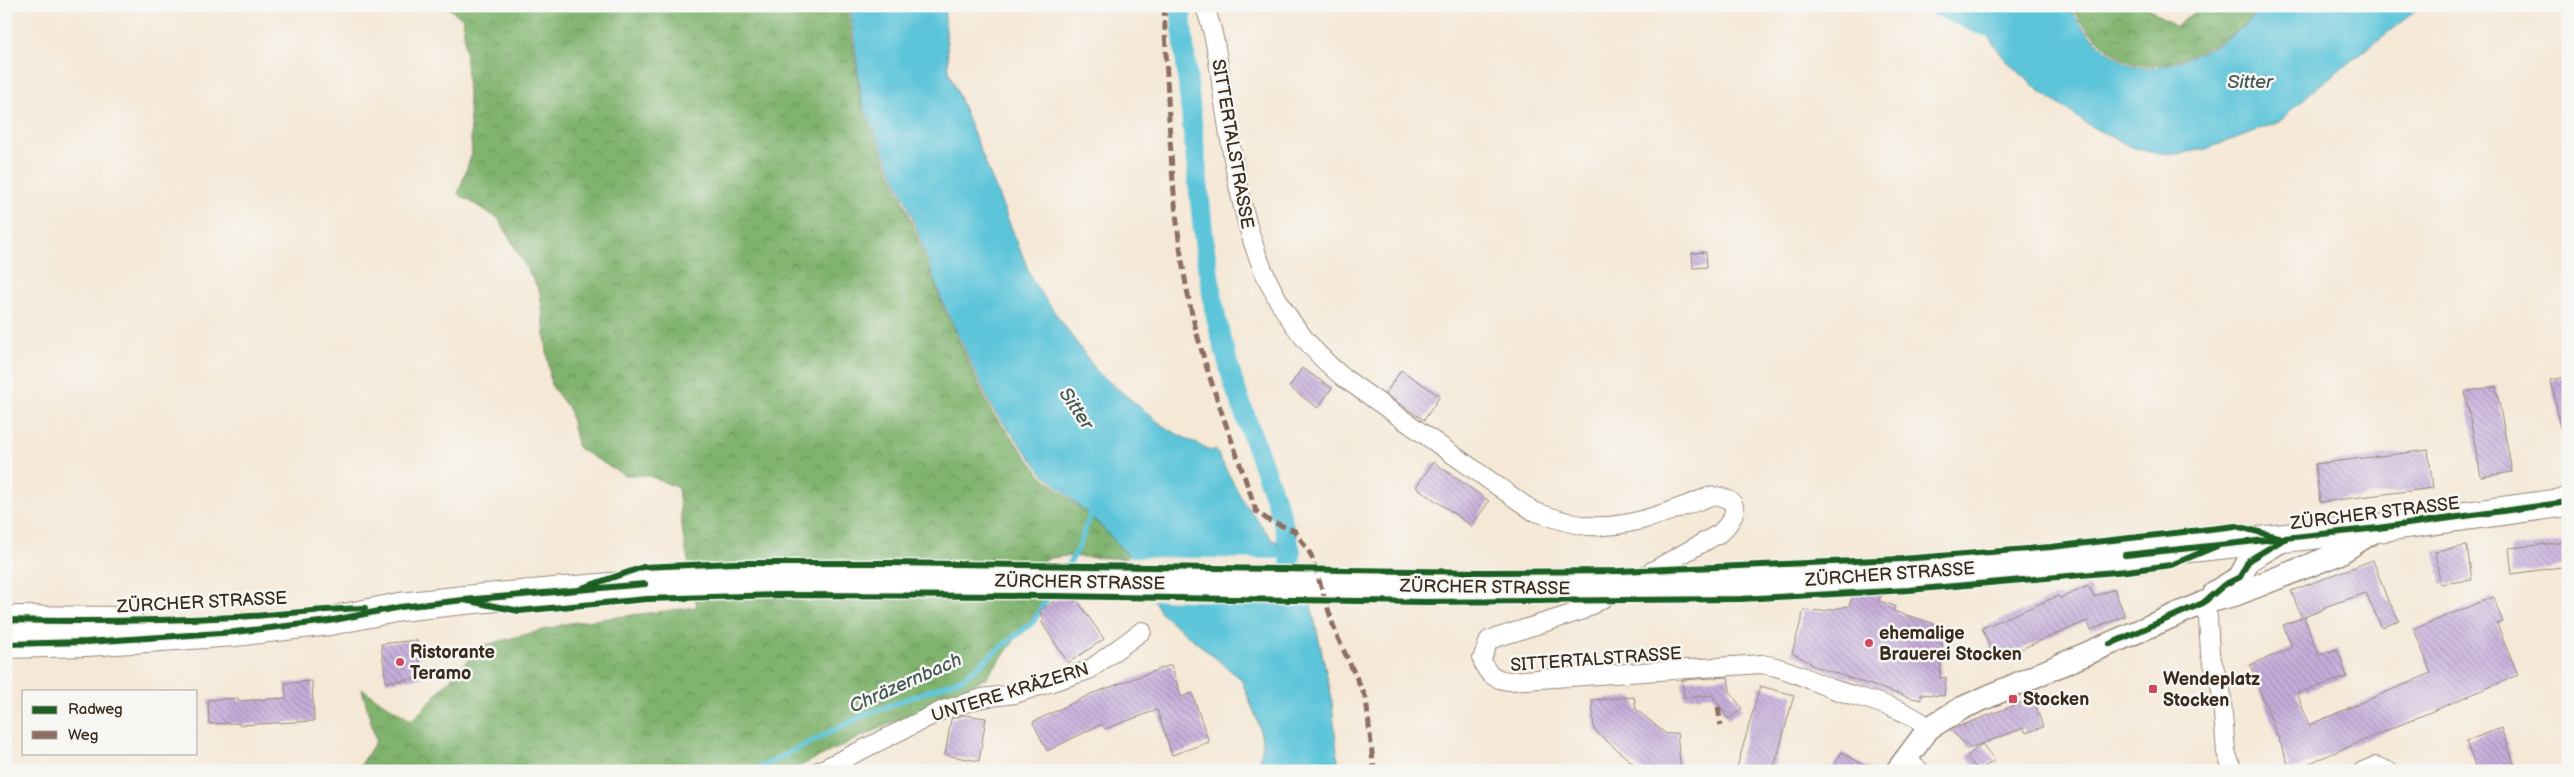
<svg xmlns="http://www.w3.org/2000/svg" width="2574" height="777" font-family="'Balsamiq Sans',sans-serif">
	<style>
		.forest { fill: url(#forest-crowns); stroke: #5e6e46 }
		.water { fill: #5dc5da; stroke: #4c787c }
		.pier { fill: #f5e8d6 }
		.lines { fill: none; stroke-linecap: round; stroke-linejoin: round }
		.stream { stroke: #5dc5da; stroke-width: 5.5 }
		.canal { stroke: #5dc5da; stroke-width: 20 }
		.building { fill: url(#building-back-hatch) }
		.minor-casing { stroke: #98897a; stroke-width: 20 }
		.tertiary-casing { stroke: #98897a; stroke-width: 25 }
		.primary-casing { stroke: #98897a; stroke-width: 30 }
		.minor { stroke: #fff; stroke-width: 18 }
		.tertiary { stroke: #fff; stroke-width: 22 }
		.primary { stroke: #fff; stroke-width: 28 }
		.primary-bridge-casing { stroke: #98897a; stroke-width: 30; stroke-linecap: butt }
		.primary-bridge { stroke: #fff; stroke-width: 28 }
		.quiet { stroke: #8d6e63; stroke-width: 5; stroke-dasharray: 10 5; stroke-linecap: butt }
		.cycleway-casing { stroke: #f6f6f2; stroke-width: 9 }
		.cycleway { stroke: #1b5e20; stroke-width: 6 }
		.poi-dot { fill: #d1495b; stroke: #f6f6f2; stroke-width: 2 }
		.labels { text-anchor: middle; stroke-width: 5; stroke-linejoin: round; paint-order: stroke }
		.street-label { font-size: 18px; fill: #3b2a1e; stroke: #f6f6f2 }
		.poi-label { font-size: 18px; font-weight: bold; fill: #3b2a1e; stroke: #f6f6f2; text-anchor: start }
		.water-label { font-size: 19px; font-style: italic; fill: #455856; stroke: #f6f6f2 }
	</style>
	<defs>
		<pattern id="forest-crowns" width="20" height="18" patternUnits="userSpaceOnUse" patternTransform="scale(1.25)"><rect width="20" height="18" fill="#80b36e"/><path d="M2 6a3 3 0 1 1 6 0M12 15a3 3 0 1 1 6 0" fill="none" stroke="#6a925a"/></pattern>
		<pattern id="building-back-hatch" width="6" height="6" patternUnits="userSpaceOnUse" patternTransform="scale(1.25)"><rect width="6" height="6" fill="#c6addb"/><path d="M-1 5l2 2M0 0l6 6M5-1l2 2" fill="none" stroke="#a28db1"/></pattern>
	</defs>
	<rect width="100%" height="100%" fill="#f6f6f2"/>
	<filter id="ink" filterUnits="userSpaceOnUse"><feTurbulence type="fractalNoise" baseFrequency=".02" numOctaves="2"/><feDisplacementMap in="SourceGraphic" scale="10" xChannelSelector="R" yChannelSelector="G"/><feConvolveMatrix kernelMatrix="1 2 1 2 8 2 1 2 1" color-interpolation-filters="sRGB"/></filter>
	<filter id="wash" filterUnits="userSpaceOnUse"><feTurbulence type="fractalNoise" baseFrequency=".0096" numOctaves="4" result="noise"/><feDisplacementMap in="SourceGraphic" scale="20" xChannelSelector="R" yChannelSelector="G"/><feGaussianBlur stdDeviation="1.12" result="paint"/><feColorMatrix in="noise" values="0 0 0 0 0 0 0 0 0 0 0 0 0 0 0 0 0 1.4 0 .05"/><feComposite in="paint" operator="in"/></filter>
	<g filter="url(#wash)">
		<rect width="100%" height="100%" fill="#f5e8d6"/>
		<path class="forest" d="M444,6H848L861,104L906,207L941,302L991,411L1040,474L1101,526L1131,559L1065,556L1044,559L1045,600L986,678L789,771H357L376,741L362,689L412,721L481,646L570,623L697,607L683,535L678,488L647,475H624L578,448L569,409L551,385L540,292L499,219L458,194L472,153L463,18Z
			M2070,6H2146L2176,27L2201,6H2263C2255,14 2247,23 2238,30C2212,47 2166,71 2135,64C2112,59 2082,25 2070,6Z"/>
		<path class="water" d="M850,6H944L949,72L1033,282L1098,373L1167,429L1211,451L1215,449L1243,501L1273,541H1277L1282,555L1306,582L1331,694L1339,771H1258L1263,744L1258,722L1241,679L1161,613L1131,559L1101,526L1042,472L993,410L942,301L908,206L862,103Z
			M1973,6H2068C2082,29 2106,55 2131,65C2158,76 2219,47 2240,29C2249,22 2257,14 2266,6H2422L2312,91L2279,122L2206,149L2175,154L2154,153L2132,147L2092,127L2038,90L2004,58L1979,24Z"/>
		<path class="pier" d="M1126,557L1289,559L1308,581L1313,604L1151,600Z"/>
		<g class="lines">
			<path class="stream" d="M1063,573L1077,551L1090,516
				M754,771L862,716L963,678L1033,622L1053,589"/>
			<path class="canal" d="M1180,6L1205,250L1216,318L1233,382L1280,512L1291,552L1290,565
				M1937,6L1979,24L2005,31"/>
		</g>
		<g id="blocks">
			<path class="building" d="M1706,252L1707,267L1693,268L1692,253Z
				M1302,368L1332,388L1318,408L1289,387Z
				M1401,370L1440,396L1424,420L1385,394Z
				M2568,377V427L2561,428L2551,380Z
				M2496,386L2512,472L2481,477L2465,392Z
				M2428,450L2433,488L2320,502L2315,464Z
				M1433,462L1489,501L1472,526L1416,487Z
				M2568,542V566L2512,574L2509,548Z
				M2467,546L2472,580L2440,584L2435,551Z
				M2373,560L2386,596L2399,620L2382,628L2366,593L2324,607L2325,609L2304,617L2319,655L2338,649L2347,677L2297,693L2309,725L2431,673L2414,629L2493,597L2503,622L2497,624L2518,675L2291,771L2250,665L2292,648L2283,625L2302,618L2291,591Z
				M2089,586L2094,597L2114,589L2125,616L2091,630L2087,621L1995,660L1982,628L2058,596L2060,598Z
				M1870,592L1881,594L1879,601L1895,606L1893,611L1939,625L1943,632L1940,678L1946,677L1944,696L1921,694V700L1908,697L1810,665L1811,663L1792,653L1804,610L1823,611L1849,606L1854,593Z
				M1060,597H1071L1074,602L1077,600L1104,639L1068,663L1042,623L1044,619L1039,611Z
				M417,640L421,678L386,682L381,644Z
				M1171,665L1181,697L1192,693L1209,742L1172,755L1157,710L1105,729L1102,724L1047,751L1033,722L1091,694Z
				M1728,677L1730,691L1742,709L1728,719L1712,695L1684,698L1682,680Z
				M312,681L314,721L239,725L238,723L209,724L208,700L238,698V701L286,698L285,683Z
				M1760,686L1794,695L1781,743L1773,771H1736Z
				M1634,697L1636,709L1666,734L1677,733L1681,771H1642L1594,730L1592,700Z
				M2033,698L2043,727L2026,733L2024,728L1970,748L1950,730Z
				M964,715L986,718L979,761L945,755L951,719Z
				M2501,728L2517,771H2477L2466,741Z
				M1982,744L1995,760L1978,771L1967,756Z
				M1842,752L1872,771H1830Z"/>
		</g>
	</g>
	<g filter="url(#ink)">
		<use href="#blocks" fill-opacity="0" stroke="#98897a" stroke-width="1"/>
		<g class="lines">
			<g class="minor-casing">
				<path id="minor" d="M1204,6C1217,36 1219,71 1224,103C1241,211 1254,304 1344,378L1533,511C1551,517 1569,524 1588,526C1630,529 1673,510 1711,496C1742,497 1739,515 1720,533L1581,611L1489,640L1482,659C1486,674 1494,679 1509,681L1762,664C1787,668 1807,679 1830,688C1863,700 1902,705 1929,728
					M2203,603L2208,617L2210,654L2221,689L2226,752L2233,771
					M1906,759L1920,771
					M819,771L943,710L982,698L1015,694L1089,670L1142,631
					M2363,771L2375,766L2388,771"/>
			</g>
			<g class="tertiary-casing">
				<path id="tertiary" d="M2215,592L2240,577L2249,560L2283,540
					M1897,771L1929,728L1962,708L2203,603L2237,594L2338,554L2377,529"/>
			</g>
			<g class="primary-casing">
				<path id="primary" d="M2125,555L2378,528L2568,502
					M6,620L129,621
					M6,644L87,642L235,632L329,621L400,607L464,600L645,584"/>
			</g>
			<use href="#minor" class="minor"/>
			<use href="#tertiary" class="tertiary"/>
			<use href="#primary" class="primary"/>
			<g class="primary-bridge-casing">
				<path id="primary-bridge" d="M645,584L812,579L1659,588L1905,574L2125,555"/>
			</g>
			<use href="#primary-bridge" class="primary-bridge"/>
			<path class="quiet" d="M1164,6C1169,111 1170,233 1197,334C1213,394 1237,452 1256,511L1268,520L1295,531L1311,555L1336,634L1366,698L1374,771
				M1718,707L1721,726"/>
			<g class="cycleway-casing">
				<path id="cycleway" d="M2125,555L2378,528L2568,502
					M582,588L643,567L734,563H890L1482,572L1619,571L1902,559L2051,547L2236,526L2285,539
					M464,600L519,611L647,599L777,595L1053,596L1424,602L1741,599L1909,590L2127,571L2171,565L2217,546
					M6,620C83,622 159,621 235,617C279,615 321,609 365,608
					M6,644L87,642L235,632L329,621L400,607L464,600L645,584
					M2110,644L2203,603L2224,585L2240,577L2249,560L2281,541"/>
			</g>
			<use href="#cycleway" class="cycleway"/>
		</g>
	</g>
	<g class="poi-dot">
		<circle cx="1869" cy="643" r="5"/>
		<circle cx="400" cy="662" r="5"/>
		<rect x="2148" y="684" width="10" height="10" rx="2.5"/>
		<rect x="2008" y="694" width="10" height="10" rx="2.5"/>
	</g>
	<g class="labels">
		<g class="street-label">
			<text transform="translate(1233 144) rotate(80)" y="6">SITTERTALSTRASSE</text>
			<text transform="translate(2375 513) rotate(-7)" y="6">ZÜRCHER STRASSE</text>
			<text transform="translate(1890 574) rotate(-4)" y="6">ZÜRCHER STRASSE</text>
			<text transform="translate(1080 582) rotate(1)" y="6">ZÜRCHER STRASSE</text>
			<text transform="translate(1485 587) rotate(1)" y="6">ZÜRCHER STRASSE</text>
			<text transform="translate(202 602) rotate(-3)" y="6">ZÜRCHER STRASSE</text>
			<text transform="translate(1596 659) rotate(-4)" y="6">SITTERTALSTRASSE</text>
			<text transform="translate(1010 692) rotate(-17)" y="6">UNTERE KRÄZERN</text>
		</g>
		<g class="poi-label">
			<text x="1879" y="639">ehemalige<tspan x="1879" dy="21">Brauerei Stocken</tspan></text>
			<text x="410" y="658">Ristorante<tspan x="410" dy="21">Teramo</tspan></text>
			<text x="2163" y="685">Wendeplatz<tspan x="2163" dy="21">Stocken</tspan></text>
			<text x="2023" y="705">Stocken</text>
		</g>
		<g class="water-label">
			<text x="2250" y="88">Sitter</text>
			<text transform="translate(1077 408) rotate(56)" y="7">Sitter</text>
			<text transform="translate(905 682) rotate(-24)" y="7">Chräzernbach</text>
		</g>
	</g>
	<rect width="2574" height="777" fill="none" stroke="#f6f6f2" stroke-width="25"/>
	<rect x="22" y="690" width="175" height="65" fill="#f6f6f2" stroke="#aba49d"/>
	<rect x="32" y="706" width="25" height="8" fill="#1b5e20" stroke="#aba49d"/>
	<text x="68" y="714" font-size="15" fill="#3b2a1e">Radweg</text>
	<rect x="32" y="731" width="25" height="8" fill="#8d6e63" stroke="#aba49d"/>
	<text x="68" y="740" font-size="15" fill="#3b2a1e">Weg</text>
</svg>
